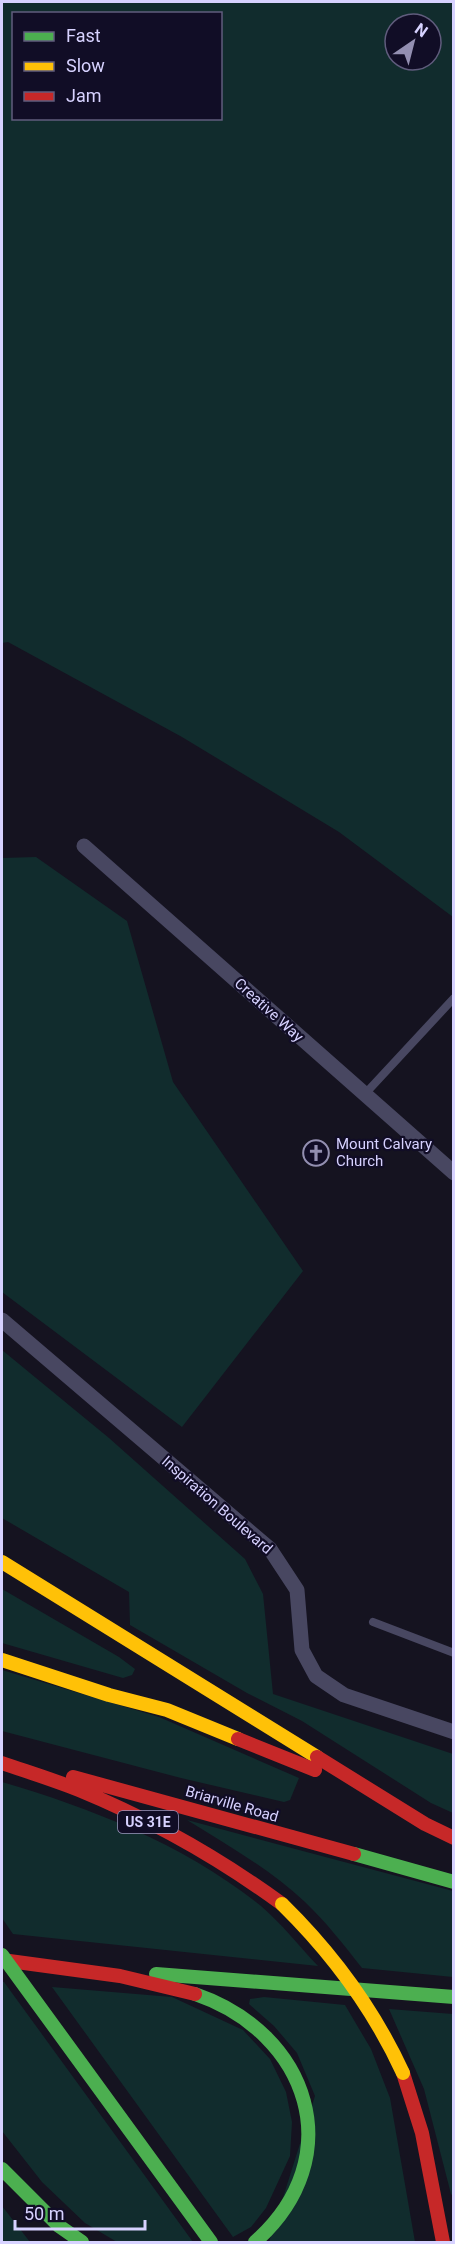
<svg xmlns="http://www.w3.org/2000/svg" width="455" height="2244" font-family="Roboto,sans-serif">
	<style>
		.green { fill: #112c2d; fill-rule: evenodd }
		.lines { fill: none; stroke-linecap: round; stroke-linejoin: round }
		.lane { stroke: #484761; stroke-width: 8 }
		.street { stroke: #484761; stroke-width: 15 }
		.fast { stroke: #4caf50; stroke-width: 14 }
		.slow { stroke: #ffc107; stroke-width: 14 }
		.jam { stroke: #c62828; stroke-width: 14 }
		.fast-bridge { stroke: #4caf50; stroke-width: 14 }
		.slow-bridge { stroke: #ffc107; stroke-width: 14 }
		.labels { text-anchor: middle; stroke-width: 4.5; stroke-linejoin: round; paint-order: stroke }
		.shield { fill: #110d26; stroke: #9c97be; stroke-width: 1.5 }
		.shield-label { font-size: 14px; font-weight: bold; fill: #d7d2ff }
		.street-label { font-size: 15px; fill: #d7d2ff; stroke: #110d26 }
		.poi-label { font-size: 15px; fill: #d7d2ff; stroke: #110d26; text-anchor: start }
	</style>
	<rect width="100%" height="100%" fill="#151320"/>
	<path class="green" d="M2,2H453V917L339,832L182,737L8,642L2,643ZM14,14H220V118H14ZM395,24H431V60H395Z
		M36,857L127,921L173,1082L303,1271L182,1427L2,1292V858Z
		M2,1350L109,1438L245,1559L263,1594L273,1694L453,1754V1813L431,1803L302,1721L247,1693L130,1625L129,1592L2,1518Z
		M2,1589L119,1657L135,1669L132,1675L123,1678L2,1643Z
		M2,1670L159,1717L299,1778L290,1800L284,1802L181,1778L2,1731Z
		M2,1782C94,1809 185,1845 261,1906C282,1924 299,1946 318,1966L13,1934L2,1918Z
		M187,1820L453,1891V1977L362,1968C344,1945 326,1922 305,1902C270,1869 227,1845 187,1820Z
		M2,1982H4L193,2242H117L85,2223L42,2182L2,2131Z
		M52,1987L172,1997L243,2030L270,2059L286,2092L292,2122L290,2156L266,2208L251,2227L233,2237Z
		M264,1997L345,2005L371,2049L390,2098L415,2242H269L315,2096L297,2053L274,2026L249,2004L250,1999Z
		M389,2009L453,2014V2196L451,2194L424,2089Z
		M2,2206L30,2242H2Z"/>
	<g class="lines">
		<path class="lane" d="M364,1095L454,998
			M373,1622L454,1653"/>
		<path class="street" d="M84,846L454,1173
			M2,1320L270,1549L297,1590L302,1650L316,1676L344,1695L454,1732"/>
		<path class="fast" d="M354,1854L454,1882
			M156,1974L454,1997
			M195,1994C309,2033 351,2157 255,2242
			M2,2169L59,2226L82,2242"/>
		<path class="slow" d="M2,1562L317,1757
			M2,1660L109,1695L167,1710L238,1739"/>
		<path class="jam" d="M238,1739L315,1770
			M317,1757L425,1824L454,1838
			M2,1763C28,1772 54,1780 79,1790C152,1820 219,1858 282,1904
			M73,1777L354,1854
			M2,1960L120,1976L195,1994
			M403,2073L422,2133L443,2242"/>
		<path class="fast-bridge" d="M2,1955L211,2242"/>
		<path class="slow-bridge" d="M282,1904C333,1954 373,2008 403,2073"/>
	</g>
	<defs>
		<g id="church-ring" transform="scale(1.35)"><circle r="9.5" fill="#110d26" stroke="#938fb1" stroke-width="1.5"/><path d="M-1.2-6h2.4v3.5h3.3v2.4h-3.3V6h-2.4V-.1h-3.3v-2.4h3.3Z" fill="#938fb1"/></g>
	</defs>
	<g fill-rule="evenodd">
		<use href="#church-ring" x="316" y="1153"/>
	</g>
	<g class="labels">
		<rect class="shield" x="118" y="1811" width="60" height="22" rx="4.5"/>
		<g class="shield-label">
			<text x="148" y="1827">US 31E</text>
		</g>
		<g class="street-label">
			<text transform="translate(269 1010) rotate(42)" y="5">Creative Way</text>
			<text transform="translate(217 1505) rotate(41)" y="5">Inspiration Boulevard</text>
			<text transform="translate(232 1804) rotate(16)" y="5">Briarville Road</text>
		</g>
		<g class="poi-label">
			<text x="336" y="1149">Mount Calvary<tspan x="336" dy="17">Church</tspan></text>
		</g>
	</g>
	<rect width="455" height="2244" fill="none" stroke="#d7d2ff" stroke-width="6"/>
	<rect x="12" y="12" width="210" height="108" fill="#110d26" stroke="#605c7d" stroke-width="1.5"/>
	<rect x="24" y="32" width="30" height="9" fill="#4caf50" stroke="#605c7d" stroke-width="1.5"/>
	<text x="66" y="42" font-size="18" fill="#d7d2ff">Fast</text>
	<rect x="24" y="62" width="30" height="9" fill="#ffc107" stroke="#605c7d" stroke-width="1.5"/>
	<text x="66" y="72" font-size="18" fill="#d7d2ff">Slow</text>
	<rect x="24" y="92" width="30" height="9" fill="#c62828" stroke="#605c7d" stroke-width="1.5"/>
	<text x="66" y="102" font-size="18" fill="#d7d2ff">Jam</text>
	<g transform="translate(413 42) rotate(35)"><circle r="28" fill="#110d26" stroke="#605c7d" stroke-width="1.5"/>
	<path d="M0-4.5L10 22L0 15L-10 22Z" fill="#938fb1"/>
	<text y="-9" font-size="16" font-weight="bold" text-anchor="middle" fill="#d7d2ff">N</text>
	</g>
	<path d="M15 2220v9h130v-9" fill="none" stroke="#d7d2ff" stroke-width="3"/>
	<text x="24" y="2220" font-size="18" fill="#d7d2ff" stroke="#110d26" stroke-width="4.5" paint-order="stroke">50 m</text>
</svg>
